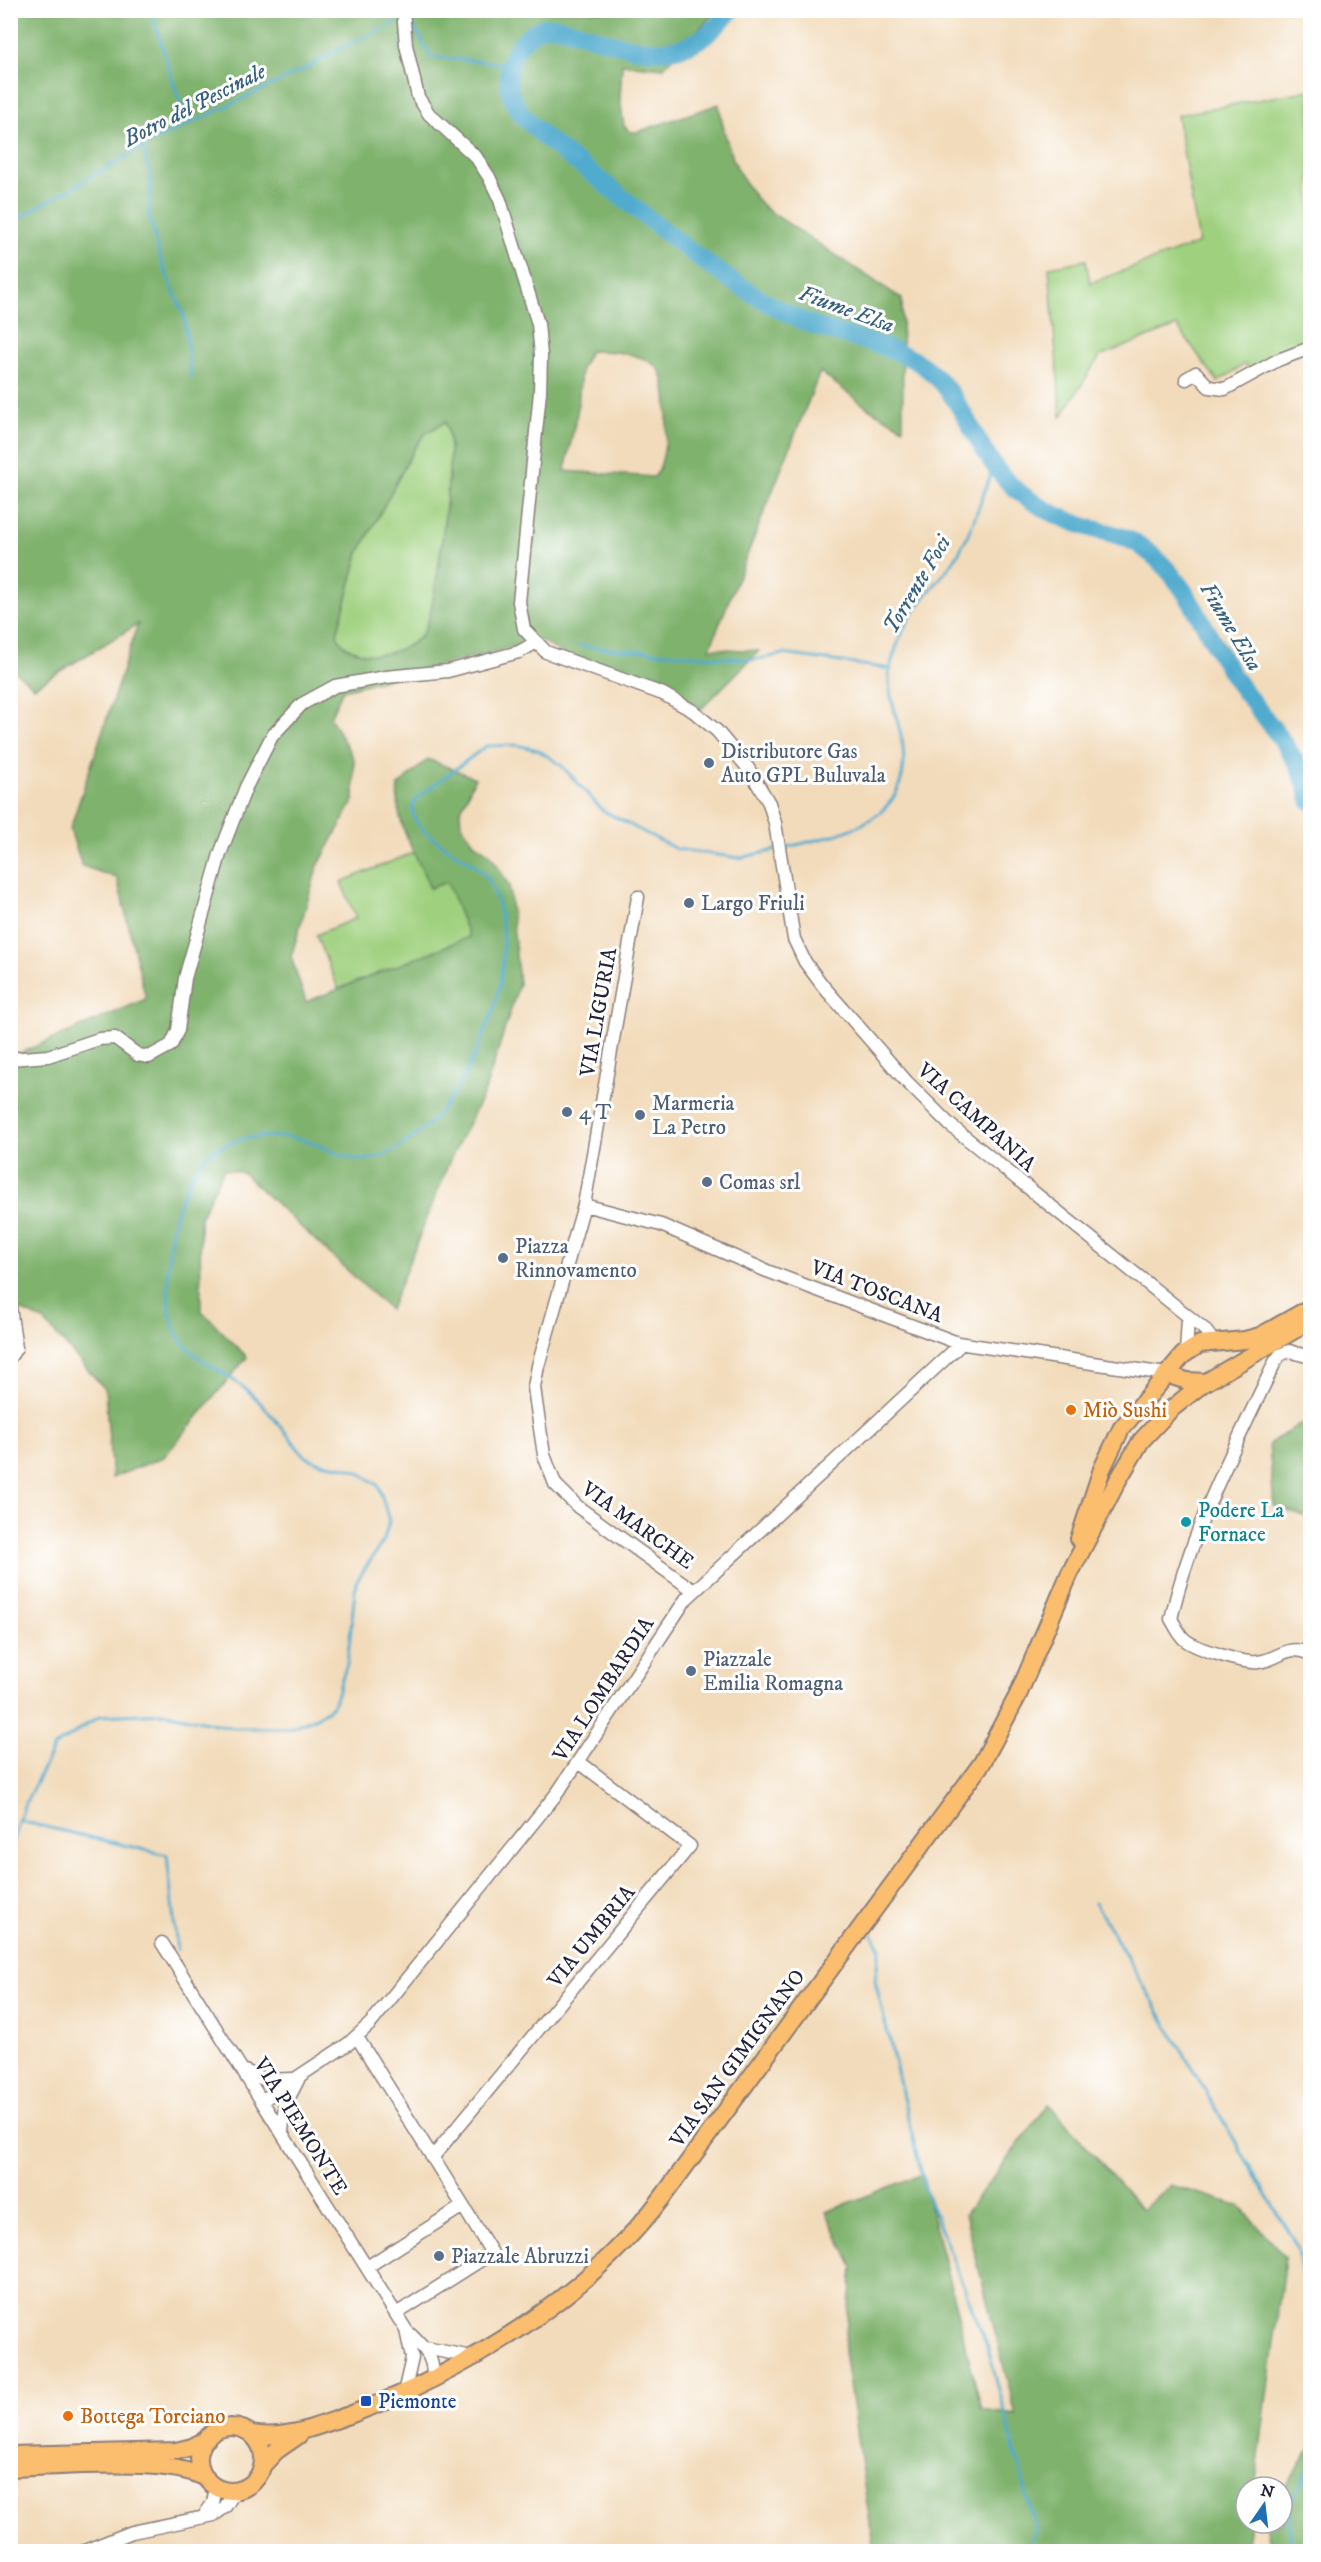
<svg xmlns="http://www.w3.org/2000/svg" width="1321" height="2562" font-family="'IM FELL DW Pica',serif">
	<style>
		.green { fill: #9fd07e; stroke: #60795c; stroke-width: 1.5 }
		.forest { fill: #7fb26d; stroke: #506a54; stroke-width: 1.5; fill-rule: evenodd }
		.lines { fill: none; stroke-linecap: round; stroke-linejoin: round }
		.stream { stroke: #51abcf; stroke-width: 3 }
		.river { stroke: #51abcf; stroke-width: 18 }
		.minor-casing { stroke: #8a7e7b; stroke-width: 15 }
		.major-casing { stroke: #8a7e7b; stroke-width: 20 }
		.minor { stroke: #fff; stroke-width: 12 }
		.major { stroke: #fbbd6e; stroke-width: 16 }
		.service-dot { fill: #5c6f8a; stroke: #fff; stroke-width: 2 }
		.food-dot { fill: #e8710a; stroke: #fff; stroke-width: 2 }
		.culture-dot { fill: #0f9aa8; stroke: #fff; stroke-width: 2 }
		.transit-dot { fill: #1a4fb4; stroke: #fff; stroke-width: 2 }
		.labels { text-anchor: middle; stroke-width: 6; stroke-linejoin: round; paint-order: stroke }
		.service-label { font-size: 21px; fill: #4e5e75; stroke: #fff; text-anchor: start }
		.street-label { font-size: 21px; fill: #22223b; stroke: #fff }
		.food-label { font-size: 21px; fill: #c56008; stroke: #fff; text-anchor: start }
		.culture-label { font-size: 21px; fill: #0d838f; stroke: #fff; text-anchor: start }
		.transit-label { font-size: 21px; fill: #164399; stroke: #fff; text-anchor: start }
		.water-label { font-size: 22px; font-style: italic; fill: #37607e; stroke: #fff }
	</style>
	<rect width="100%" height="100%" fill="#fff"/>
	<filter id="ink" filterUnits="userSpaceOnUse"><feTurbulence type="fractalNoise" baseFrequency=".0167" numOctaves="2"/><feDisplacementMap in="SourceGraphic" scale="12" xChannelSelector="R" yChannelSelector="G"/><feConvolveMatrix kernelMatrix="1 2 1 2 8 2 1 2 1" color-interpolation-filters="sRGB"/></filter>
	<filter id="wash" filterUnits="userSpaceOnUse"><feTurbulence type="fractalNoise" baseFrequency=".008" numOctaves="4" result="noise"/><feDisplacementMap in="SourceGraphic" scale="24" xChannelSelector="R" yChannelSelector="G"/><feGaussianBlur stdDeviation="1.35" result="paint"/><feColorMatrix in="noise" values="0 0 0 0 0 0 0 0 0 0 0 0 0 0 0 0 0 1.4 0 .05"/><feComposite in="paint" operator="in"/></filter>
	<g filter="url(#wash)">
		<rect width="100%" height="100%" fill="#f2dbbb"/>
		<path class="green" d="M1310,90V343L1249,370L1245,364L1218,382L1177,326L1100,356L1061,417L1049,267L1086,260L1090,283L1199,243L1177,115Z
			M445,422C449,432 450,442 450,453C449,483 437,612 423,633C412,649 383,657 365,654C353,651 341,647 337,634L359,553L415,447L426,433Z
			M415,852L430,888L447,881L469,937L339,990L316,935L356,918L341,882Z"/>
		<path class="forest" d="M10,11H716L663,68L622,64L620,98L624,126L631,132H637L719,104C725,144 736,179 766,209L902,299L903,428L868,408L820,372L710,648L759,651L701,709C653,672 588,674 540,640L343,690L330,717L354,759V800L317,868L291,957L306,1002L469,937L447,882L430,888C416,852 394,826 398,786L428,759L475,778L460,812L461,824L475,844L490,854L509,885L519,984L485,1091L450,1160L390,1310L243,1173L224,1169L200,1218L201,1310L247,1357L164,1457L112,1478L105,1389L43,1320L11,1306V1052L20,1053L146,999L117,878L82,866L70,829L138,624L34,687L11,668ZM590,351C610,351 639,352 656,366C673,380 669,463 654,477L565,471L578,408L581,369ZM445,422C449,432 450,442 450,453C449,483 437,612 423,633C412,649 383,657 365,654C353,651 341,647 337,634L359,553L415,447L426,433Z
			M1310,1422V1518L1274,1507L1269,1444L1298,1425Z
			M1049,2104L1142,2210L1171,2185L1240,2206L1285,2257L1255,2487H1246V2523H1250L1246,2551H874L844,2351L853,2267L826,2212L922,2174L982,2410L1016,2415L965,2214Z
			M1310,2450V2551H1270L1265,2523H1282V2492Z"/>
		<g class="lines">
			<path class="stream" d="M151,10L177,94L189,124
				M412,23L431,57L510,64
				M143,147L151,179L149,214L161,261L184,315L191,377
				M10,223L156,140L307,68L343,47L397,23
				M579,646L753,660L784,654L891,669
				M783,848C839,835 912,823 903,748C901,724 888,700 889,676C890,662 897,645 902,633C913,605 939,583 955,559C972,532 982,496 994,466
				M20,1821L167,1855L177,1950
				M10,1853L24,1806L54,1747L100,1716L166,1713L234,1728H290L317,1717L333,1705L347,1664L356,1582L384,1540L389,1521L379,1486C372,1481 364,1475 356,1471C340,1463 321,1467 305,1456C299,1452 296,1445 291,1439C278,1424 264,1404 248,1391C227,1373 202,1364 183,1343C161,1320 167,1247 175,1217C179,1200 193,1168 206,1156C213,1150 227,1144 236,1141C256,1134 290,1135 310,1142C337,1152 357,1168 386,1154C445,1125 469,1073 491,1016C506,977 509,918 488,879C476,856 395,832 416,799L486,746L517,745L538,750L561,765L602,810L676,849L739,858L776,850
				M1095,1903L1298,2248L1302,2275L1310,2278
				M872,1934L880,1949L875,1980L925,2189L987,2345L1036,2530L1026,2552
				M414,2552L416,2545
				M1291,2552L1289,2506L1310,2466"/>
			<path class="river" d="M732,10C718,24 707,38 689,45C653,59 614,43 579,33C569,30 556,25 545,27C532,30 521,42 514,53C505,70 507,91 517,107C536,135 569,156 595,176C660,227 725,285 801,320C839,338 884,341 919,363C965,393 973,449 1011,485C1033,505 1061,519 1090,528C1108,533 1127,536 1142,547C1189,579 1207,639 1238,683C1265,721 1301,754 1310,801"/>
		</g>
	</g>
	<g filter="url(#ink)">
		<g class="lines">
			<g class="minor-casing">
				<path id="minor" d="M403,10L406,45L418,97L429,114L476,157L489,177L500,200L538,324L541,355L540,392L519,602L524,629L546,652L663,694L693,711L717,731L748,768L769,803L775,823L794,939L805,962L823,986L906,1081L950,1125L1204,1329L1214,1342
					M1186,379L1196,373L1209,387L1225,389L1278,360L1310,348
					M638,897L584,1205L538,1366L534,1387L536,1402L544,1455L555,1484L578,1507L694,1591
					M10,1059L48,1056L99,1039L115,1038L138,1055L149,1057L171,1045L178,1030L185,978L220,854L246,787L272,736L302,704L335,686L386,677L448,671L519,652L535,643
					M584,1205L661,1225L767,1271L958,1343L1166,1374
					M10,1308L16,1348L10,1357
					M1186,1353L1188,1318
					M1310,1357L1289,1351L1280,1355L1275,1362C1236,1445 1191,1529 1171,1619C1175,1625 1179,1634 1184,1639C1194,1648 1244,1664 1258,1662C1281,1659 1286,1643 1310,1654
					M162,1943L406,2330L412,2358L404,2393
					M357,2037L463,2206
					M245,2071L266,2080L292,2079
					M263,2100L348,2044L371,2023L558,1792L686,1599L961,1344
					M282,2131L285,2105L298,2080
					M432,2158L690,1846L579,1762
					M367,2267L463,2206L492,2253L396,2314
					M408,2332C423,2347 436,2357 432,2381
					M425,2348L472,2357
					M204,2516L213,2503L216,2487
					M82,2552L132,2532L214,2515L225,2507L236,2490"/>
			</g>
			<g class="major-casing">
				<path id="major" d="M1166,1374L1187,1381L1206,1382
					M1079,1539L1102,1469L1121,1429L1183,1355L1200,1344L1245,1340L1260,1336L1310,1308
					M199 2459a32 32 0 1 1 64 0a32 32 0 1 1-64 0Z
					M251,2434C288,2440 318,2426 352,2414C467,2371 586,2297 661,2199L982,1763L1018,1695L1069,1575L1118,1480L1141,1441L1170,1410L1201,1385L1310,1321
					M10,2455L176,2451L192,2447L207,2439
					M262,2466L276,2451L299,2435
					M10,2468C59,2467 167,2456 206,2478"/>
			</g>
			<use href="#minor" class="minor"/>
			<use href="#major" class="major"/>
		</g>
	</g>
	<g class="service-dot">
		<circle cx="709" cy="763" r="6"/>
		<circle cx="689" cy="903" r="6"/>
		<circle cx="567" cy="1112" r="6"/>
		<circle cx="640" cy="1115" r="6"/>
		<circle cx="707" cy="1182" r="6"/>
		<circle cx="503" cy="1258" r="6"/>
		<circle cx="691" cy="1671" r="6"/>
		<circle cx="439" cy="2256" r="6"/>
	</g>
	<g class="food-dot">
		<circle cx="1071" cy="1410" r="6"/>
		<circle cx="68" cy="2416" r="6"/>
	</g>
	<circle class="culture-dot" cx="1186" cy="1522" r="6"/>
	<rect class="transit-dot" x="360" y="2395" width="12" height="12" rx="3"/>
	<g class="labels">
		<g class="service-label">
			<text x="721" y="758">Distributore Gas<tspan x="721" dy="24">Auto GPL Buluvala</tspan></text>
			<text x="701" y="910">Largo Friuli</text>
			<text x="652" y="1110">Marmeria<tspan x="652" dy="24">La Petro</tspan></text>
			<text x="579" y="1119">4 T</text>
			<text x="719" y="1189">Comas srl</text>
			<text x="515" y="1253">Piazza<tspan x="515" dy="24">Rinnovamento</tspan></text>
			<text x="703" y="1666">Piazzale<tspan x="703" dy="24">Emilia Romagna</tspan></text>
			<text x="451" y="2263">Piazzale Abruzzi</text>
		</g>
		<g class="street-label">
			<text transform="translate(598 1012) rotate(-80)" y="7">VIA LIGURIA</text>
			<text transform="translate(977 1117) rotate(42)" y="7">VIA CAMPANIA</text>
			<text transform="translate(877 1291) rotate(21)" y="7">VIA TOSCANA</text>
			<text transform="translate(638 1525) rotate(36)" y="7">VIA MARCHE</text>
			<text transform="translate(603 1689) rotate(-57)" y="7">VIA LOMBARDIA</text>
			<text transform="translate(591 1936) rotate(-51)" y="7">VIA UMBRIA</text>
			<text transform="translate(737 2058) rotate(-54)" y="7">VIA SAN GIMIGNANO</text>
			<text transform="translate(301 2126) rotate(58)" y="7">VIA PIEMONTE</text>
		</g>
		<g class="food-label">
			<text x="1083" y="1417">Miò Sushi</text>
			<text x="80" y="2423">Bottega Torciano</text>
		</g>
		<g class="culture-label">
			<text x="1198" y="1517">Podere La<tspan x="1198" dy="24">Fornace</tspan></text>
		</g>
		<g class="transit-label">
			<text x="378" y="2408">Piemonte</text>
		</g>
		<g class="water-label">
			<text transform="translate(194 104) rotate(-27)" y="8">Botro del Pescinale</text>
			<text transform="translate(847 308) rotate(20)" y="8">Fiume Elsa</text>
			<text transform="translate(916 584) rotate(-59)" y="8">Torrente Foci</text>
			<text transform="translate(1232 626) rotate(59)" y="8">Fiume Elsa</text>
		</g>
	</g>
	<rect width="1321" height="2562" fill="none" stroke="#fff" stroke-width="36"/>
	<g transform="translate(1264 2505) rotate(14)"><circle r="28" fill="#ffffff" stroke="#a7a7b1" stroke-width="1.5"/>
	<path d="M0-4.5L10 22L0 15L-10 22Z" fill="#1f6fb2"/>
	<text y="-9" font-size="16" font-weight="bold" text-anchor="middle" fill="#22223b">N</text>
	</g>
</svg>
